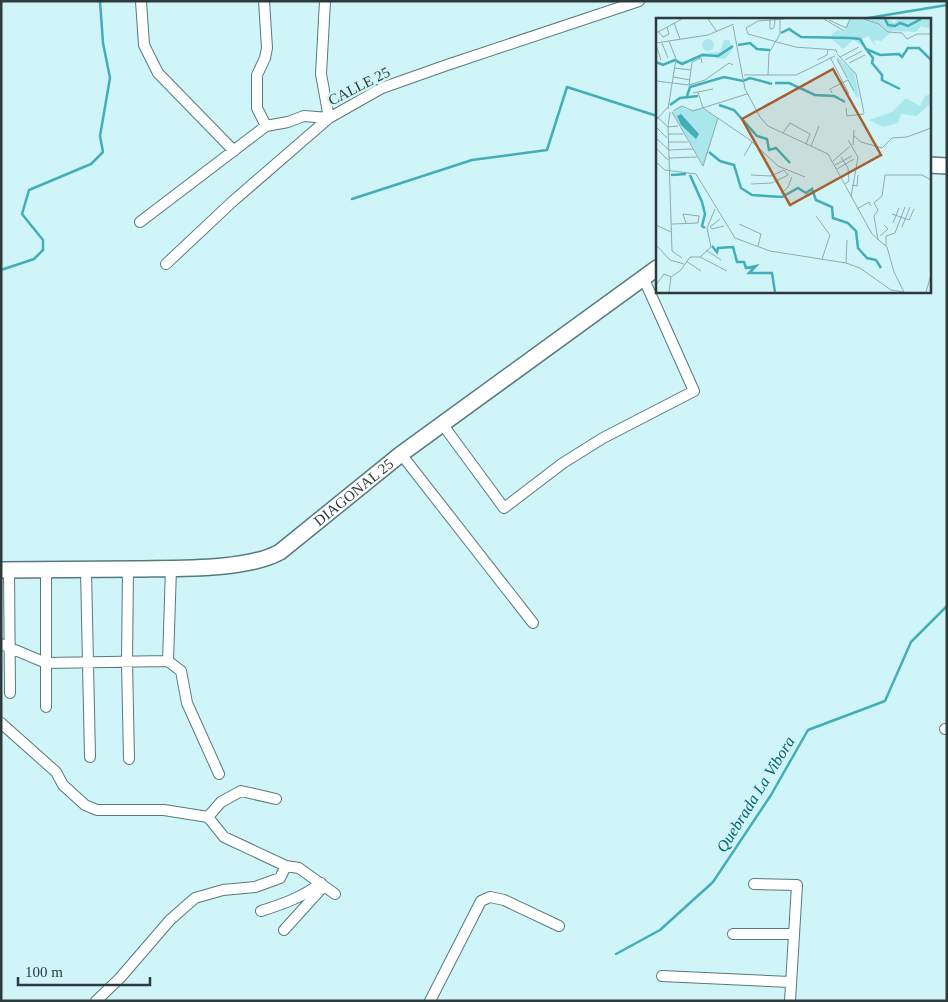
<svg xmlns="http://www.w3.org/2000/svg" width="948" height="1002" font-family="'Times New Roman',serif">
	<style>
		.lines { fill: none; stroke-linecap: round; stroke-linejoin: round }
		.stream { stroke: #43aeb7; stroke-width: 2.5 }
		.street-casing { stroke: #58797c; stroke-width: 12 }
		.secondary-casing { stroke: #58797c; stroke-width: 18 }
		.street { stroke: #fff; stroke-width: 10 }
		.secondary { stroke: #fff; stroke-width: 15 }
		.labels { text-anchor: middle; stroke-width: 5; stroke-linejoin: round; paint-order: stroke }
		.street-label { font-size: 15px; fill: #2d3b3c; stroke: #d0f5f8 }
		.water-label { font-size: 16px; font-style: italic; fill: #066369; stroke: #d0f5f8 }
		.inset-river { fill: none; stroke: #43aeb7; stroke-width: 2.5 }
		.inset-road { fill: none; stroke: #8fabad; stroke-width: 1 }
		.view { fill: #a46031; fill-opacity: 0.15; stroke: #a46031; stroke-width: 2.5 }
		.inset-edge { fill: none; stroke: #2d3b3c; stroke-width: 2.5 }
	</style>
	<rect width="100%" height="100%" fill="#d0f5f8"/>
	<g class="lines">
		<path class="stream" d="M862,19L947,5
			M352,199L472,160L547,150L567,87L657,116
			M1,270L34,259L43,250V240L22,214L29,190L91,164L103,152L100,136L110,78L103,43L100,1
			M616,954L660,930L713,882L771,795L808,730L885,701L911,642L947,606"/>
		<g class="street-casing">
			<path id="street" d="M141,1L144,45L158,73L234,151
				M264,1L267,48L265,58L257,75V108L266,126L288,122L304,116L329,118L321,74L325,1
				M140,222L266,126
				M166,264L232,202L329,118L382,88L447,65L639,1
				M443,425L504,508L563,463L603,438L694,391L643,277
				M401,454L533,623
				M171,568L168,661L181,671L187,703L219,774
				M128,569L127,662L129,759
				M9,570L10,693
				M86,570L90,757
				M1,644L46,663L168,661
				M46,707V570
				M1,723L56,772L63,785L85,805L97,810H164L208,817L224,837L286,866L299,868L335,894
				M945,729H947
				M208,817L221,802L241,791L276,799
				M754,884L797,885L790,1001
				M261,911C283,904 303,897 321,883
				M284,930L322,888
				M733,934H793
				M662,976L790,982
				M96,1001L120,978L170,920L195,898L223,890L255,887L280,878L286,866
				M430,1001L481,901L490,897L504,900L559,926"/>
		</g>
		<g class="secondary-casing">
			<g id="secondary">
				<path d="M929,165L947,166"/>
				<path id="s1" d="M1,570C45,570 89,569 132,569C172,568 246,571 280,552L401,454L657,268"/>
			</g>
		</g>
		<use href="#street" class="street"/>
		<use href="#secondary" class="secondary"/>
	</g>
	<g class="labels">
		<g class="street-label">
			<text transform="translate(359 86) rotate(-27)" y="5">CALLE 25</text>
			<text dy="5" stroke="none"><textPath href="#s1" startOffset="376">DIAGONAL 25</textPath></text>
		</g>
		<g class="water-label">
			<text transform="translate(755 794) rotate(-58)" y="6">Quebrada La Vibora</text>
		</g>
	</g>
	<g transform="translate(656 18)">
		<rect width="275" height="275" fill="#d0f5f8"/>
		<path d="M194,1H232L238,5L242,1H275V11L265,8L260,14L236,13L225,23L218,22L220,28L212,18L206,21L208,29L197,22L187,31L176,21V16L182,12L188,14ZM46 27a6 6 0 1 1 12 0a6 6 0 1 1-12 0ZM68,22H73L77,31L69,41L47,38L27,47L20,45L21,42L29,44L47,35L64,34ZM180,38L198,54L203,78L200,79ZM275,76V85L261,98L245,96L242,105L227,109L213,102L236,94L250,80L264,88L269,78ZM24,88L32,92L47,90L62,100L48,148L16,94Z" fill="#a9e7ed"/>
		<path d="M25,96L43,116L40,121L25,107L21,98Z" fill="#43aeb7"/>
		<path class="inset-river" d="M229,1L232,7L239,8L244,5L252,8L265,1M125,15L133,11L145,19L195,20L204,21L210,31L224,37L243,36L246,39L252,30H263L275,42M82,27L94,25L101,31L114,32M210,31L217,40L216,45L226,57V62L244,71M0,44L7,47L19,42L26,46L46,37L62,38L77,28M119,65H133L159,77L178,78L189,84M31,78L34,69L68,59L87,63L94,60L116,66M14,87L24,80L42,78M63,87L78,92L101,118L111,121L113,132L120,130L134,145M53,134L64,143L78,147L85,170L96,177L126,179L142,170L150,175L156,171L160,182L176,189L177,200L192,205L200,213L202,230L211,240L220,242L225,250M15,157L30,156M34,157L46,184L49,196L46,208L49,210M56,228L61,234L62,230L77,229L81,244H88L90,250L100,248L93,255H116L119,274"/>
		<path class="inset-road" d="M52,1L61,14M114,1V11L118,10L119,2M128,1L102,3L90,10L92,16L139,29L180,32L181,35M168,1L188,13M208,1L223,6L232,14L246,15L251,21L261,16H275M173,2L190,10L194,1M18,5L24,21M77,8L89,71L104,99L112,108L172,136L216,216L231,229L238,254L248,274M2,13L7,19L13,16L11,9M0,15L26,1M0,25L52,17L78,6M6,25L12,40M0,27L5,42M181,36L200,56L208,95M174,39L193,76M184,39L203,29M181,41L191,60M161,42L171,37L172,32M189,42L206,33M193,45L209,37M18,50L35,52M88,57H140L179,38M112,57L113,35L124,16V1M17,59L34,62M0,63L33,67L49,62L73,45L77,47M33,67L36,44L45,40L46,45M42,74L47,90M37,75L57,71M176,75L174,71L192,62L198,73M47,90L94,122L122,148L149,159M190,90L191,98L208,96M12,91L20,41L13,23M17,93L26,88L37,93L91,76M14,94L12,109L16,233L26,240M16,94L47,148L62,100M0,98L12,109L22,108M0,102L12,89M0,109L11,120M127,115L134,105L154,116L150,126M12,116H27M198,118L205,124L226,130L236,120L251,119L275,110M0,120L13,132L37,131M192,122L202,139L195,179M12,124H32M197,127L198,112M155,128L163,108M0,130L12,142M88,138L96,124M185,139L192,150L193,163L189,166M13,140L41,139M177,143L193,129M0,144L9,152L40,156L79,220L114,233L190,245L204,250L235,272L248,274M179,147L196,138M181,151L198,141M95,166L116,165L132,157L128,152L115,158L95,157M196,167L201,168L202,157M125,176L132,169L136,159M201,191L213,184L215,188M236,196L253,202L258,191M160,198L174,217L166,241M64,201L54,209L56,211L68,208M237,205L243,190M16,206L42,205L43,198L27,196L30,205M83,206L105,216L102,228M0,207L15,214M246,209L254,189M224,218L232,211L228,207M222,222L218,198L222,192L218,185L226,178L229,157H266L275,162M0,227L14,242L28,246M230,228V218L239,215L249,189M50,232L65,242M44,239L71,253M30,243L45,253M190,245L191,222M15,259L25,252L34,239H44L55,229L51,210L59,191M0,267L8,256L15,259M13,274L15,259M270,274L275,257"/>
		<path class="view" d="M177,51L225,137L134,187L86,101Z"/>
		<rect width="275" height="275" class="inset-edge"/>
	</g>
	<rect width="948" height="1002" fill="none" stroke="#2d3b3c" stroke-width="5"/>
	<path d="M18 977v8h132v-8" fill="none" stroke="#2d3b3c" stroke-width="2.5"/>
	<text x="25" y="977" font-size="15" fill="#2d3b3c" stroke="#d0f5f8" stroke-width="4" paint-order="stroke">100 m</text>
</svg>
